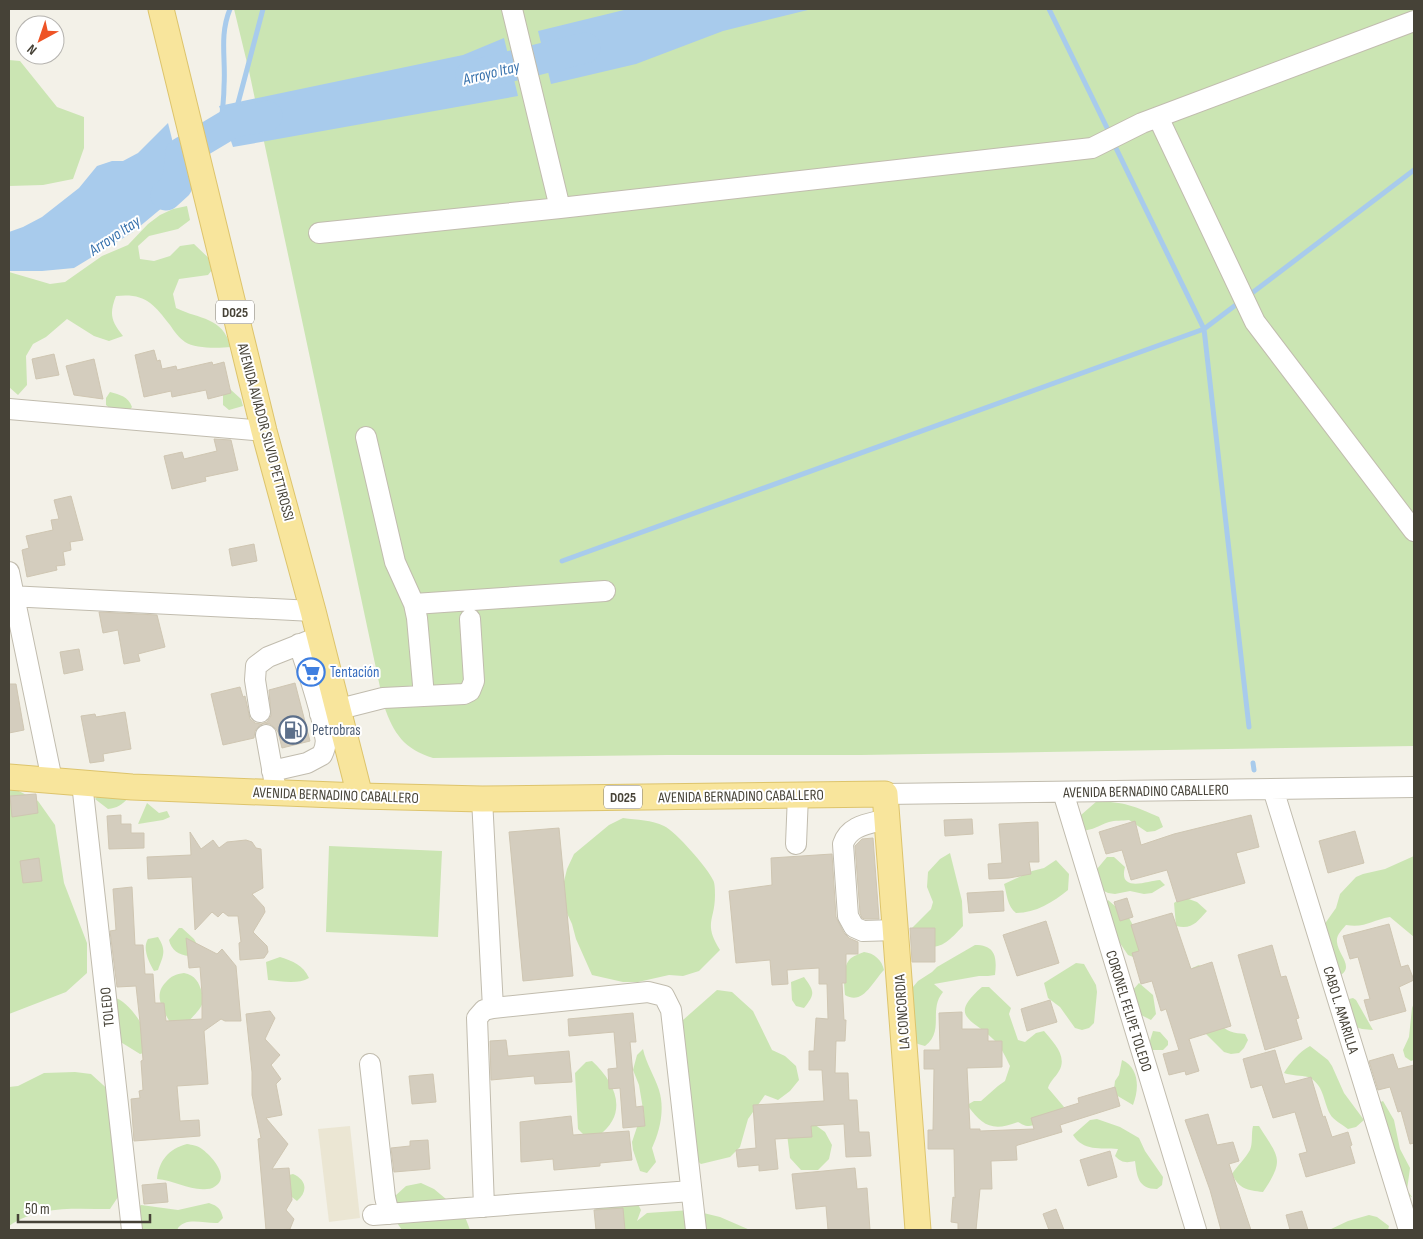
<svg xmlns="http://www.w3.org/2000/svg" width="1423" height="1239" font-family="'Sofia Sans Condensed',sans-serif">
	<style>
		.education { fill: #ebe6d3 }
		.green { fill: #cbe5b3 }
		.water { fill: #a8cbec }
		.pier { fill: #f3f1e8 }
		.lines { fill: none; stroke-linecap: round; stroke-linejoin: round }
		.stream { stroke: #a8cbec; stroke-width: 5 }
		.river { stroke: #a8cbec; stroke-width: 31 }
		.building { fill: #d4cdbe; stroke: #cfc6b2 }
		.minor-casing { stroke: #c1bcae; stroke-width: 22 }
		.major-casing { stroke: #ddc46c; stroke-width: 27 }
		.minor { stroke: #fff; stroke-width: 20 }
		.major { stroke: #f8e59c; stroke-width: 25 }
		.labels { text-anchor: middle; stroke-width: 4; stroke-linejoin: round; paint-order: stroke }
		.shield { fill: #fff; stroke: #7e7b73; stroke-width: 1 }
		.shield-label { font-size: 14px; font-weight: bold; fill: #464237 }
		.street-label { font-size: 15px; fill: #464237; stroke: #fff }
		.shop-label { font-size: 15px; fill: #366cbe; stroke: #fff; text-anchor: start }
		.service-label { font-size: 15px; fill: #4e5e75; stroke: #fff; text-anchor: start }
		.water-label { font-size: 16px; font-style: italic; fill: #3671ac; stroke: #fff }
	</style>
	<rect width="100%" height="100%" fill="#f3f1e8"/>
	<path class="education" d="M350,1126L360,1218L329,1222L318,1129Z"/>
	<path class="green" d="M234,9H1414V746L861,755H667L433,758C404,749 394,734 384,706L249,71Z
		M9,60L20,61L57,107L84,117V148L73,179L43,185L9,186Z
		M187,206L190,220L178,229L149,236L138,246L140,259L154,261L170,256L180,246L194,244L216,265L208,275L179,279L173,294L176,308C200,320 222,316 231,347C219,348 195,349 185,342C179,338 174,331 170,325C153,303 145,293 116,296C109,314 111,321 123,336L109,341L94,336L67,319L46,337L33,344L26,356L27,385L18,395L9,387V272L50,284L65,282L102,256L128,245L148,224L160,215L173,209Z
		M230,389L241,399L243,406L229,410L223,405V390Z
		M110,392C120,395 128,396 132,407L127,413L112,410L106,405V398Z
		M9,787H11L38,801L55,825L64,883L87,943V973L66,992L9,1014Z
		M100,794L128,798C122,805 117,808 108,809L95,799Z
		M1097,801C1124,802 1134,806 1159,817L1163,827L1155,831L1147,832L1129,820C1122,821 1115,820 1109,822C1097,826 1091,832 1078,830L1081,815Z
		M147,803L159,813L167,811L170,817L163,820L138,824Z
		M623,818C637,820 652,820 664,826C675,831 708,868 713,880C715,883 715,891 715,895C715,921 703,923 720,950L699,971L683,976L669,975L638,982H623L592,975L576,939L572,924L560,898L567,869L574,854L609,825Z
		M329,846L442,851L438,937L326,932Z
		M950,853L962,901L963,926C955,934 943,950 929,946C923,944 916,934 910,930L931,909L933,902L927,887L928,872L940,859Z
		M1414,856V937L1390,917C1372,920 1366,928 1346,925C1342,930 1336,935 1337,942C1338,956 1358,969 1335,978L1314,939L1336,908L1340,894L1356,877L1363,874L1385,869Z
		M1107,857H1114L1125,867C1118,893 1147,881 1160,880L1165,885L1152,893L1144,894L1130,891L1115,894L1108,893L1102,890L1095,876L1097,869Z
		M1056,860L1069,874L1068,890C1053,902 1036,913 1016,913C1007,906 1007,894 1004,884L1032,871L1044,868Z
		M1183,897L1197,902L1207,911C1197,922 1192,930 1176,926L1174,903Z
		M1108,900L1129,918L1144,945L1136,958L1128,955L1105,921L1103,906Z
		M179,928H182L194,939L198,946L189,956C179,955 171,950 169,940Z
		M158,937C167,951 163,956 158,970L154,971C149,962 142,949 148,939Z
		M975,945C996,945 997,958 995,975L988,976H979L934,984L943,992C928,1010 945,1031 925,1046L918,1044L906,1035L907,994L918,981L932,972L937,967Z
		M864,952C874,953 882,960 884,970C873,981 863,1006 845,995C844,985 842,967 850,959C853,956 859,954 864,952Z
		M280,957C293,961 303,965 309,978C297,985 281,981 268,980L266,962Z
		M1076,963L1084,964L1096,985L1097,992L1094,1023L1089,1028L1082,1030L1075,1028L1060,1007L1048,998L1044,983Z
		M1199,965L1204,970L1220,1023C1226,1032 1234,1033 1245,1034L1248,1040L1244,1048L1239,1053L1231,1054L1224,1052L1198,1026L1184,981L1192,968Z
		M184,973C195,975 199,982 202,993C202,993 203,1000 203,1001C202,1009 191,1018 186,1024L172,1026C164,1011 152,996 166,982C171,976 176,974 184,973Z
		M804,977C815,992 815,994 804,1008L796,1006L792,1000L791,982Z
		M1139,983L1153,995L1156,1014L1151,1020L1141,1015L1131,992Z
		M982,987H989L1011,1008L1009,1014L1018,1040L1025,1042L1036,1033L1044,1031C1053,1042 1068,1056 1059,1071C1055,1078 1050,1081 1048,1088L1064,1107C1059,1114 1038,1125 1029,1126C1024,1126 1022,1124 1018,1122C992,1132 983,1126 967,1105L974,1101H981L998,1086L1005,1081L1010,1066C1005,1056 1001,1046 993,1039C973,1019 947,1017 982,987Z
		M717,990L732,992L753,1011L772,1050L785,1056L796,1066L799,1080L790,1091L778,1100L765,1095L748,1119L740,1147L730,1157L701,1164L676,1143L671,1047L683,1020Z
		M113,997C125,1000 138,1016 143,1028C146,1035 146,1045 147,1052L140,1054L111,1036Z
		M1353,998L1356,1000L1373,1030L1362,1029L1352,1026L1342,1005L1349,999Z
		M1414,1003V1060L1411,1061L1405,1057L1403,1050L1409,1037L1412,1008Z
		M1153,1031L1160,1032L1168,1041V1045L1163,1050H1147Z
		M1310,1046L1328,1060L1332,1066L1344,1093L1364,1120L1356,1127L1348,1129C1343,1125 1333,1120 1330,1114C1323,1101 1324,1084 1308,1077C1301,1075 1292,1076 1284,1073C1290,1063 1299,1052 1310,1046Z
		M643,1049C646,1063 654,1075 659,1090C665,1109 660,1131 652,1148L656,1162L647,1173L640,1171L633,1150L632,1142L637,1127L644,1115L639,1085L633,1070L637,1055Z
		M1122,1060C1140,1068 1139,1090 1133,1105L1116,1095L1114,1089L1115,1081L1119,1075Z
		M592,1061C615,1082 630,1113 598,1136L583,1134L578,1129L575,1073L586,1062Z
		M75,1072L91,1074L113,1094L123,1153L118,1197L110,1209C75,1209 39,1205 9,1226V1087L18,1086L44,1073Z
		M1383,1101L1394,1120L1400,1149L1410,1168L1407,1190L1412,1197L1397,1192L1376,1104Z
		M1097,1119L1120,1127L1139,1138L1145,1151L1163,1177L1162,1185L1157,1189C1138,1189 1137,1176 1135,1161C1126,1163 1122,1163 1115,1156L1118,1149C1100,1148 1083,1151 1073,1135L1090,1120Z
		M814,1124L825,1132L832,1145L829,1159L818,1170H801L790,1158L786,1126Z
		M1253,1126H1259C1279,1158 1285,1159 1263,1192C1247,1190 1239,1189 1232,1174C1237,1166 1245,1159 1250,1150C1253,1143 1251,1134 1253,1126Z
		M187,1144C192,1145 197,1145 202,1149C210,1155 228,1173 218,1184C215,1187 211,1189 207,1189C190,1191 174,1180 157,1179C159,1161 168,1149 187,1144Z
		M293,1174C307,1180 308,1192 297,1201L284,1191L289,1175Z
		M421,1183L434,1189L464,1214L470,1230H402L388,1210L395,1196L406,1186Z
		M608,1186C629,1186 632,1192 641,1210L637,1221L647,1213L691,1210L720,1217L750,1230H617L595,1209L596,1195Z
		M209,1203C218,1206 221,1209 223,1218L218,1223C205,1224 184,1216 177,1230H140L135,1210L141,1205L178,1210Z
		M1369,1215L1377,1217L1389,1226L1388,1230H1329L1348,1221Z"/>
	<path class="water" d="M628,9H812L723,31L636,64L551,84L538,31Z
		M504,38L518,96L233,147L219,106L463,55Z
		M173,118L187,187L133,232L74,268L42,271H9V232L23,227L42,217L79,188L97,166L112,161H123L138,153Z"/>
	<path class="pier" d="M172,115L175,117L189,186L185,191L167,119Z"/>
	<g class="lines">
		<path class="stream" d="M1049,9L1110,134
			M237,107L263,9
			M220,130C222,115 224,101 224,86C226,59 219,36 230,9
			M1248,296L1414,170
			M1241,301L1204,329L1249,727
			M562,561L1204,329L1113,142
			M1253,763L1254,770"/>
		<path class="river" d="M471,76L585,48
			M166,195L177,185L181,153L233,122L267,116"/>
	</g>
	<path class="building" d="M154,350L157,361L160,360L162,369L176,366L177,370L212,362L213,365L224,362L231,393L208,399L206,390L172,397L171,391L144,397L135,355Z
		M54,354L59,375L36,379L32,359Z
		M94,359L103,399L74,395L66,366Z
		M214,439L231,440L238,470L205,477L206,481L172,489L164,456L182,452L184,459L217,451Z
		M71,496L83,540L70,542L71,550L63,552L65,565L56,566L57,570L27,577L22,550L29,548L26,536L53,530L51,520L59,519L54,500Z
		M254,544L257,561L232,566L229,549Z
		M99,612L157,615L165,647L138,654L140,661L124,664L118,630L103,633Z
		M79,649L83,670L64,674L60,652Z
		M295,683L310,741L282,748L278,732L275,728L270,724L264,723L259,726L255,731L254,738L223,745L211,694L240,687L243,697L245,696L250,719L255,723L261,724L267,722L271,716L269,690Z
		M9,684H16L24,730L9,733Z
		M125,712L131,749L103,754L104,761L90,763L81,716L95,714L96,717Z
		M36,794L38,813L12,817L10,796Z
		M121,815V824H131V833H144V848L109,849L107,816Z
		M1251,815L1259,847L1236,853L1245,883L1177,902L1167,870L1131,880L1122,850L1106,854L1099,832L1135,821L1141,845L1174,834Z
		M972,819L973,834L945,836L944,820Z
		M1038,822L1039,862H1029L1031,874L1009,878L989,879L988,864L1002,863L999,824Z
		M559,828L573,976L523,981L509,832Z
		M1355,831L1364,863L1328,873L1319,841Z
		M190,832L201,849L213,840L219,848L227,842L246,840L252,842L256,848L261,849L263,888L252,894L264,907L265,912L253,932L267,946L268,952L264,958L240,960L239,943L241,942L238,916H228L223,912L218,917L212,912L195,930L192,877L148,879L147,857L191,855Z
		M873,838L879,919H865L862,918L860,913L855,846L862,839Z
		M832,854L836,917L844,933L849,938L858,942V954H846V983H842L844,1020H846L845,1041H836L835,1073H848L849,1100H857L859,1132H869L871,1156L846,1157L844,1124L811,1126L812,1137L775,1139L778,1169L759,1171V1165L738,1167L736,1150L756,1148L753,1105L824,1101L822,1070H809V1051H814L816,1018L828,1019L827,984H819V968L787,970L788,984L772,985L770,960L736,963L729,891L772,885L771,858Z
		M39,858L42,881L23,883L20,861Z
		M132,887L135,945H143L145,974H153L155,1003H164L166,1021L202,1019V994L200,967L189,968L186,938L217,954L222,949L236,966L241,1021H225L221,1019L204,1031L208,1084L177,1086L180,1121L199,1120L200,1136L134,1141L131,1099L140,1098L139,1091L143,1090L141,1061L143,1060L140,1022L136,986L117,987L110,931L116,930L113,889Z
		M1003,891L1004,911L969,913L967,893Z
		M1127,898L1133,917L1120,921L1114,902Z
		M1172,913L1191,969L1212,962L1231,1026L1189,1039L1199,1071L1186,1075L1185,1071L1169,1075L1163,1054L1179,1050L1166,1009L1161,1011L1152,981L1141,984L1132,953L1139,951L1131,925Z
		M1046,921L1059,963L1017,976L1003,935Z
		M1389,924L1401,967L1408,965L1414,980L1399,987L1406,1011L1370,1021L1364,1000L1370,999L1358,957L1350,959L1343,936Z
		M910,928H935V962H912Z
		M1272,945L1281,977L1286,976L1299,1018L1296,1019L1302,1039L1265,1050L1238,955Z
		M1050,1000L1057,1022L1027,1031L1021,1009Z
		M270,1011L275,1018L265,1039L280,1055L271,1065L281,1079L276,1084L282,1115L266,1118L288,1144L272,1169L289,1168L292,1200L286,1210L294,1219L290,1229L278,1230H266L258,1139L261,1138L252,1095V1072L246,1014Z
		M962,1012V1029H988V1041H1002V1067L967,1068L970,1129H980V1131L1034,1129L1031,1118L1079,1103L1078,1098L1115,1087L1120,1106L1060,1125L1062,1132L1018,1145L1016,1146L1017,1160L991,1161L992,1189H980L976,1230H958V1223L951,1222L953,1197L955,1198L954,1149H928V1130H933L934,1069H924V1050H940L939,1013Z
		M633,1013L636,1042H630L636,1107L643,1106L645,1126L623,1128L620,1088L609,1089L608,1069L617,1068L614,1032L569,1036L568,1019Z
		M506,1040L508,1056L569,1051L572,1082L535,1084L534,1076L491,1080L490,1041Z
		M1275,1050L1285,1084L1311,1077L1323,1117L1325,1116L1332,1137L1348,1132L1352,1145L1350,1146L1355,1163L1306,1177L1299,1154L1307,1152L1295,1112L1273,1118L1262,1085L1251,1088L1243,1059Z
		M1393,1054L1398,1069L1414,1065V1143L1410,1144L1401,1111L1398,1112L1390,1087L1378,1090L1369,1061Z
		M433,1074L436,1102L412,1104L409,1076Z
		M1208,1114L1217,1145L1233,1142L1239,1161L1229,1164L1251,1230H1221L1210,1190L1185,1120Z
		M571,1116L573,1135L629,1131L632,1160L600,1163V1166L554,1170L553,1159L521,1162L520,1122Z
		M428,1140L430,1169L394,1172L391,1148L410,1146V1141Z
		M1110,1151L1117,1177L1088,1186L1080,1160Z
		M855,1168L857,1189L867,1188L870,1230H828L826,1206L796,1209L792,1174Z
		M166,1183L168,1202L144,1204L142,1185Z
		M623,1208L625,1230H596L594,1210Z
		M1056,1209L1064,1230H1049L1043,1214Z
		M1302,1211L1308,1230H1290L1286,1215Z"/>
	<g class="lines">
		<g class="minor-casing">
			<path id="minor" d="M512,9L560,208
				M1158,117L1255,322L1414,531
				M319,233L560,208L1092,148L1142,123L1414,21
				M9,409L264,431
				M366,437L395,562L414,604L417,618L424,696
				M9,572L52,780
				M9,596L313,611
				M414,604L605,591
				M260,712L255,680L256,666L268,657L311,640
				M320,714L383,698L464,694L470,691L474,681L470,619
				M266,735L275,785
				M272,771L307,763L322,755C325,749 327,743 325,736C321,707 308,673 299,644
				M82,783L132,1230
				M1273,789L1409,1230
				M1063,792L1196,1230
				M885,794L1414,787
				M482,799L493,1008
				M887,819C869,824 849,825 843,844L848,916L854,927L863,931L896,930
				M796,844L798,795
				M370,1064L385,1197L389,1214
				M484,1207L477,1018L484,1010L493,1008L648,992L664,996L671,1010L696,1230
				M373,1215L691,1191"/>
		</g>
		<g class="major-casing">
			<path id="major" d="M161,9L264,431L313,611L360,796
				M9,777L132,787L360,796L482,799L885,794L918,1230"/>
		</g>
		<use href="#minor" class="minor"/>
		<use href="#major" class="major"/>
	</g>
	<defs>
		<g id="supermarket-ring" transform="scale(1.4375)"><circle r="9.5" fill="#fff" stroke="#3f7fe0" stroke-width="1.5"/><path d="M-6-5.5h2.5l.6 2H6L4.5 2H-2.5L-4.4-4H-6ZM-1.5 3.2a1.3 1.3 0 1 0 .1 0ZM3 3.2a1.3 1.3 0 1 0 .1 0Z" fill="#3f7fe0"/></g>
		<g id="fuel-ring" transform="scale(1.4375)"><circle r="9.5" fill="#fff" stroke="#5c6f8a" stroke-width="1.5"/><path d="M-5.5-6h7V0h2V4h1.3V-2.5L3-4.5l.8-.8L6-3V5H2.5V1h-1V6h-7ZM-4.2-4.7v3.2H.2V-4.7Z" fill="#5c6f8a"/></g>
	</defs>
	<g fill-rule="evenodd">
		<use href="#supermarket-ring" x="311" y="672"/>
		<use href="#fuel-ring" x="293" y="730"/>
	</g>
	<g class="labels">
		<g class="shield">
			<rect x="216" y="300.5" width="38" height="23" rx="4"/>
			<rect x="604" y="785.5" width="38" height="23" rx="4"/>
		</g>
		<g class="shield-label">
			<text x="235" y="317">D025</text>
			<text x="623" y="802">D025</text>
		</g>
		<g class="street-label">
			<text transform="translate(266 432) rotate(75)" y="5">AVENIDA AVIADOR SILVIO PETTIROSSI</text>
			<text transform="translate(1146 791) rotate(-1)" y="5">AVENIDA BERNADINO CABALLERO</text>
			<text transform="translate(336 795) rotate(2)" y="5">AVENIDA BERNADINO CABALLERO</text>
			<text transform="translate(741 796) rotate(-1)" y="5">AVENIDA BERNADINO CABALLERO</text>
			<text transform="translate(107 1007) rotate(-96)" y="5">TOLEDO</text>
			<text transform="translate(1341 1010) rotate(73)" y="5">CABO L. AMARILLA</text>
			<text transform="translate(1129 1011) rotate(73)" y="5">CORONEL FELIPE TOLEDO</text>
			<text transform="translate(902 1012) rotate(-94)" y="5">LA CONCORDIA</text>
		</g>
		<g class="shop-label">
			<text x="330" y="677">Tentación</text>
		</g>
		<g class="service-label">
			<text x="312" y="735">Petrobras</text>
		</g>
		<g class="water-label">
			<text transform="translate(491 72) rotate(-14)" y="6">Arroyo Itay</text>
			<text transform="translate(114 235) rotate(-34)" y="6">Arroyo Itay</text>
		</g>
	</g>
	<rect width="1423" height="1239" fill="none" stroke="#464237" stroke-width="20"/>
	<g transform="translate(40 40) rotate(220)"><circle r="24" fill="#ffffff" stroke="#b5b3af"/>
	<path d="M0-4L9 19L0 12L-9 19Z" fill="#ee5325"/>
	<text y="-8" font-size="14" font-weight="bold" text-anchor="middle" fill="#464237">N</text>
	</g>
	<path d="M18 1214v8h132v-8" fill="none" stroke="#464237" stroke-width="2.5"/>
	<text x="25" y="1214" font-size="15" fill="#464237" stroke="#ffffff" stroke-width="4" paint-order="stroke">50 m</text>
</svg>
